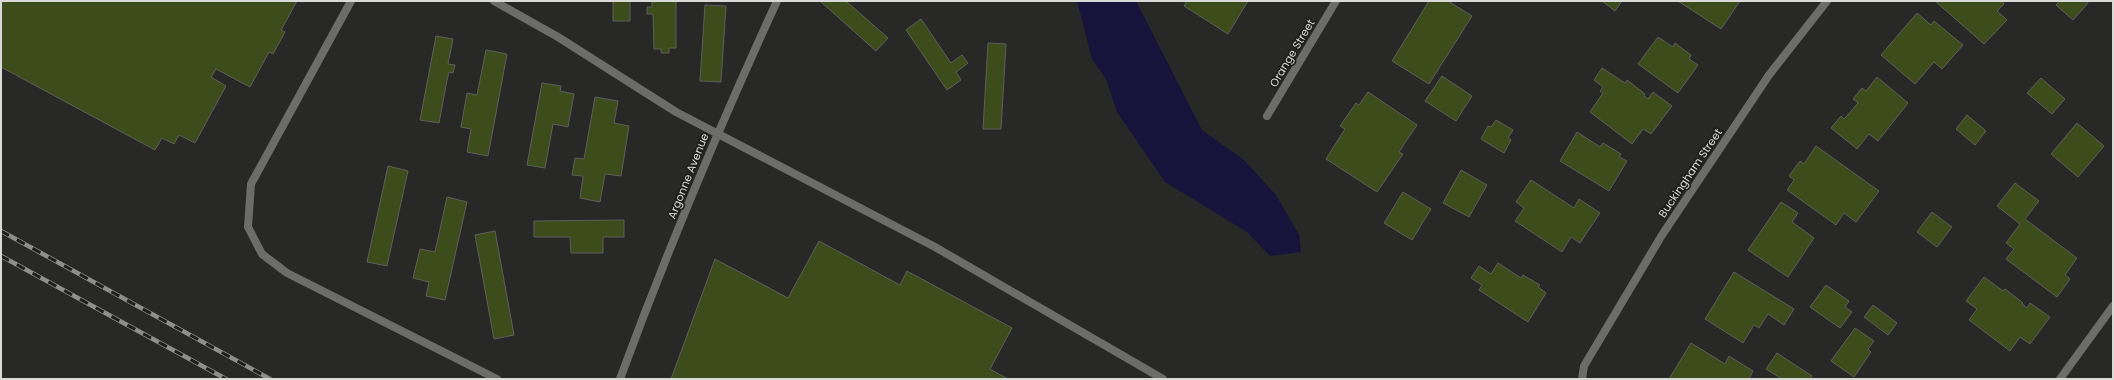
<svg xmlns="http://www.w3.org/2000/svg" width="2114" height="380" font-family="Poppins,sans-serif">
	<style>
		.water { fill: #17133b }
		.building { fill: #3d4c1b; stroke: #5e5f5c }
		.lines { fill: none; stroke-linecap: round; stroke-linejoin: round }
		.service { stroke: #6c6d6b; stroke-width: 8 }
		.minor { stroke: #6c6d6b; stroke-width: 8 }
		.rail-casing { stroke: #8e8e8d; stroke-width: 4.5 }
		.rail { stroke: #1e1f1d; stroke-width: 3; stroke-dasharray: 9; stroke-linecap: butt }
		.labels { text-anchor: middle; stroke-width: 3.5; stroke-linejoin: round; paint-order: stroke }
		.street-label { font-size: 11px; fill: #d9d9d8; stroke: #1e1f1d }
	</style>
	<rect width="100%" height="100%" fill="#282926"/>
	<path class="water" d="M1077,1H1136L1202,130L1244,160L1276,195L1299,235L1301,252L1270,256L1247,232L1165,182L1117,112L1106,79L1092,59Z"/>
	<path class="building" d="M1,1H297L281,30L285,32L273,54L269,52L250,87L216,69L211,77L226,86L195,143L179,135L174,144L162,138L155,150L1,67Z
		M613,1H630V21H613Z
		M652,1H676V48H669V53H661V49H654L653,14H647V7H652Z
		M820,1H846L888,38L876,51Z
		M1187,1H1248L1228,34L1184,6Z
		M1429,1H1448L1472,16L1429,84L1392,61Z
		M1602,1H1622L1615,11Z
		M1678,1H1740L1721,29Z
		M1935,1H2002L2004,4L1997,11L2007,20L1984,44Z
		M2060,1H2087L2088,3L2073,20L2056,5Z
		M705,5L726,6L721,82L700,81Z
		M1917,13L1931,25L1934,21L1963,45L1942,69L1934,62L1915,84L1881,55Z
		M921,19L951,63L962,55L968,63L956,72L961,80L947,90L906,30Z
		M436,36L453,39L448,64L455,65L453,73L449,72L447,80L439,123L420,120Z
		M1658,37L1673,47L1675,43L1691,55L1689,59L1698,65L1678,93L1638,64Z
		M988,43L1006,44L1001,129H983Z
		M486,50L507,54L488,156L467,152L471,129L461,127L467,93L477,95Z
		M1602,68L1625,83L1627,80L1645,94L1644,96L1648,99L1653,92L1672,106L1651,134L1643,129L1632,144L1590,112L1603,93L1600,91L1603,87L1594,80Z
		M1442,76L1472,96L1456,121L1425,101Z
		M1877,77L1908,103L1878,141L1869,134L1857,149L1831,128L1841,116L1844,119L1858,103L1853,99L1862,88L1866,91Z
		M2041,78L2065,99L2052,114L2027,93Z
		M542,83L561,86L560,91L574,94L568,127L553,124L545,168L527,165Z
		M1368,92L1417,125L1399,152L1403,154L1377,192L1326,159L1345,129L1340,126L1356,103L1359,105Z
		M595,97L618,101L614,123L629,126L621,176L605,174L600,202L580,198L583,176L572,175L575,158L584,159Z
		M1967,115L1986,131L1975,145L1956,129Z
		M1496,120L1513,130L1508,138L1511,140L1504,153L1481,139L1488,126L1491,127Z
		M2077,123L2104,146L2078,177L2051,154Z
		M1577,132L1600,147L1603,143L1621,154L1619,157L1627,161L1609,191L1560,161Z
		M1816,146L1879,191L1856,222L1844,213L1836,225L1787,190L1794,180L1789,176L1800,161L1804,164Z
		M388,166L408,171L387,266L367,262Z
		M1461,170L1487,185L1469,217L1443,203Z
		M1531,180L1574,208L1579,199L1600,213L1580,243L1571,237L1562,252L1515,221L1524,208L1516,202Z
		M2015,183L2039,201L2025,219L2077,258L2065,275L2070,279L2057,297L2006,259L2014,249L2006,243L2020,224L1997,206Z
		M1403,192L1431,209L1412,240L1384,223Z
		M447,197L467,202L445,300L426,296L429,282L413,278L420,249L435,252Z
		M1781,202L1798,213L1792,222L1814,238L1788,277L1748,250Z
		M1932,212L1952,227L1937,247L1917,232Z
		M624,220V237H603V253H571L570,237H534V221Z
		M495,231L514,335L494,339L475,235Z
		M819,241L900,285L907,271L1012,328L990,369L1008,379H671L715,259L788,298Z
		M1498,263L1521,278L1523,275L1540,285L1538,287L1546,293L1528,322L1479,290L1482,285L1471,278L1479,266L1491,274Z
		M1734,272L1794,309L1784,325L1768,314L1759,328L1754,325L1743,343L1705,319Z
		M1984,277L2003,291L2005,289L2023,303L2022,304L2027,308L2030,303L2050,317L2030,344L2020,337L2010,351L1969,320L1977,309L1966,301Z
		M1826,285L1849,301L1845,307L1852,312L1840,328L1810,307Z
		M1873,305L1897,323L1888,335L1864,317Z
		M1855,328L1874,341L1868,349L1871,352L1854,377L1831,361Z
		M1691,343L1725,364L1729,356L1753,371L1749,379H1669Z
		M1777,353L1812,376L1810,379H1782L1766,369Z"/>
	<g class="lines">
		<path class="service" d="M351,1L251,184L248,227L262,254L287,273L497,379"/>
		<path class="minor" d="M494,1L558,37L676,112L935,247L1163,379
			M1267,116L1336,1
			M620,379C667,251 720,125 777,1
			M1582,379L1584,366L1662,235L1769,75L1827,1
			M2060,379L2113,306"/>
		<g class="rail-casing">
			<path id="rail" d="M1,231L270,379
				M1,256L226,379"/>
		</g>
		<use href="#rail" class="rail"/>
	</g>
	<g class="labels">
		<g class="street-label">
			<text transform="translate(1292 53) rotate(-59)" y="4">Orange Street</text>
			<text transform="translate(1690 173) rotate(-56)" y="4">Buckingham Street</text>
			<text transform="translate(688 176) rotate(-68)" y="4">Argonne Avenue</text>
		</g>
	</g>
	<rect width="2114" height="380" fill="none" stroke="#d9d9d8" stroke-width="4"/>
</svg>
